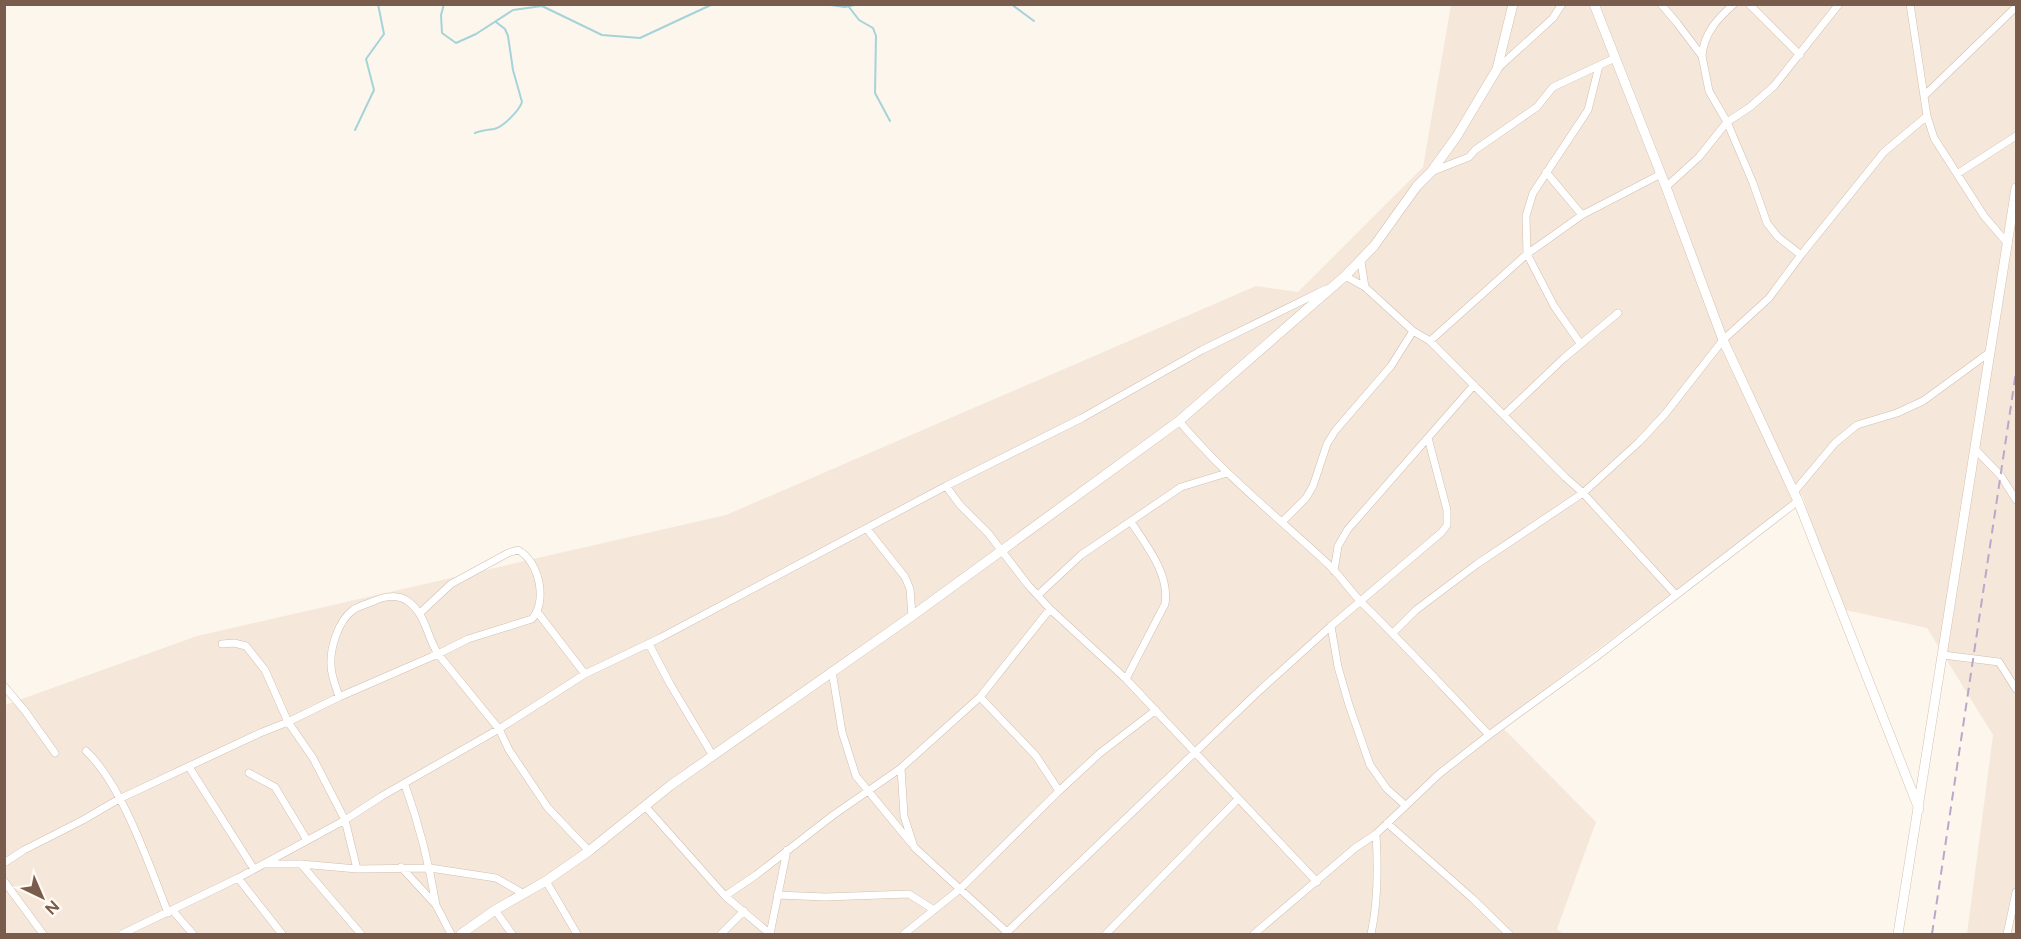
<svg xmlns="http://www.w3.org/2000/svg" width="2021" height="939" font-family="Figtree,sans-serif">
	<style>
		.residential { fill: #f5e8da }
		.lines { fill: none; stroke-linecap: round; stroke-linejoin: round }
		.stream { stroke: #a5d3da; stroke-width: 2 }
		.street-casing { stroke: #d1beb0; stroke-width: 8 }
		.secondary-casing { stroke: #d6c0b0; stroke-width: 10 }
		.street { stroke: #fff; stroke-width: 7 }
		.secondary { stroke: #fff; stroke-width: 9 }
		.rail { stroke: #b9a8c9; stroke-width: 2; stroke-dasharray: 9 6; stroke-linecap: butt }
	</style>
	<rect width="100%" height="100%" fill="#fdf6ec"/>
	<path class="residential" d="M1451,5H2016V934H1967L1993,735L1927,628L1841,609L1802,495L1499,724L1596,822L1557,929L1563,934H5V705L197,636L726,515L1256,286L1298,292L1423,167Z"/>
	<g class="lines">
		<path class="stream" d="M444,4L441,15L442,33L456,43L476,34L513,10L542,6L602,35L640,38L713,4
			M823,4L845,7L859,4
			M1011,4L1034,21
			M849,7L859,20L873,28L876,36L875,93L890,121
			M355,130L374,90L366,59L384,34L378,4
			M475,133C482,130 486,130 494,129C503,127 519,111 522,102L513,70L508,36L505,29L496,22"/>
		<g class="street-casing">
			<path id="street" d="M1661,4L1677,23L1702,56L1709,91L1727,122L1753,183L1767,223L1778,237L1801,255
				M1749,4L1800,55
				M1910,4L1927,116L1934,138L1984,216L2008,244
				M1702,56C1704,33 1717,19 1734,4
				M1497,69L1553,18L1562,4
				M1925,95L2016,7
				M1431,172L1469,157L1475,150L1537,107L1553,87L1615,58
				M1546,172L1582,215
				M1957,174L2016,136
				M1666,187L1699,157L1727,122L1750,107L1774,86L1839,4
				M1361,262L1365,287
				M1345,276L1365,287L1413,331L1430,341L1565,477L1583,493L1676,595
				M1430,341L1527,254L1582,215L1661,174
				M1580,343L1554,306L1527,254L1526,216L1533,193L1588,110L1599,66
				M1504,415L1564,358L1618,313
				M1179,421C1224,475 1279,518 1330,566C1342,578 1351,592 1363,604C1406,646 1447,691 1489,735
				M1976,450L2001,476L2016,500
				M946,486L960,505L988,533L1028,585L1050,609L1126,679L1317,882
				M1794,492L1835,443L1857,425L1897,413L1923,401L1990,352
				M1283,521L1306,498L1313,486L1327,444L1335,431L1391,366L1413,331
				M867,529L905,577L910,589L912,616
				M1334,571L1338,546L1348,529L1474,385
				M1038,595L1081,555L1181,487L1227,473
				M538,613L585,674
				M1331,626L1338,667L1349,705L1370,765L1387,789L1405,805
				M1393,633L1416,610L1477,564L1583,493L1639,442L1665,414L1723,340L1769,298L1801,255L1884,152L1927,116
				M222,644L234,643L246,646L265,670L288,722L313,758L345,820L357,869
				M649,644L670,684L713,756
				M1943,655L1999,662L2016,689
				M832,671L842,732L856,776L911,843
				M1126,679L1165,604C1170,575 1147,546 1131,522
				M4,686L25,711L55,753
				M339,697C336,686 331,676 331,665C330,648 338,621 353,610C359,606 367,604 374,601C385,596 399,594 409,602C426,615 427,637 438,654L499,729L509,750L548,808L589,851
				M980,697L1036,756L1059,791
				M86,751C122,784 150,867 168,913
				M189,767L254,869
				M249,773L275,787L307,840
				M405,785C419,824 429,863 436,905
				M645,806L725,896L770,934
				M1387,823L1472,898L1509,934
				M4,863L24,850L83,820L119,799L260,733L288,722L339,697L438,654L468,639L532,619C548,601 539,561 518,550L508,553L451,584L420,613
				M266,864H301L357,869L430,868L496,878L524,894
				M301,864L361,934
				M401,867L436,905L451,934
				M238,878L282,934
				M4,881L43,934
				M546,881L577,934
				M777,895L825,897L909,894L934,910
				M725,896L756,875L832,816L901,768
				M495,910L512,934
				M173,911L193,934
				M122,934L238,878L345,820L382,796L499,729L585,674L660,638L946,486L1082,418L1202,350L1326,289
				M721,934L744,911
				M770,934L787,850
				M904,934L960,889L1059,791L1100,753L1156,710
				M1005,934L1258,692L1331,626L1442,532L1447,525V510L1428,438
				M1009,934L914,847L904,816L901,768L980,697L1050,609
				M1106,934L1238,799
				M1254,934L1355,848L1376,834L1439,774L1489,735L1596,657L1798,501
				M1371,934C1378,903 1378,866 1376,834
				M2007,934L2016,892"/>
		</g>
		<g class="secondary-casing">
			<path id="secondary" d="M1594,4L1666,187L1723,340L1798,501L1919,809
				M461,934L495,910L546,881L589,851L671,785L912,616L1179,421L1345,276L1374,246L1417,186L1431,172L1457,136L1497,69L1513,4
				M1898,934L2016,188"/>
		</g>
		<use href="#street" class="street"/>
		<use href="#secondary" class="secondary"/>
		<path class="rail" d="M1932,934L2016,372"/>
	</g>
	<rect width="2021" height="939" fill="none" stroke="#7a5c4d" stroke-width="12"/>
	<g transform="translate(42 897) rotate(136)" stroke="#fffaf3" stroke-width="4.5" paint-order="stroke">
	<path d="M0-4.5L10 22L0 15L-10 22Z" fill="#7a5c4d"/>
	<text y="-9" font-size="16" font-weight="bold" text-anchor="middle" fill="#7a5c4d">N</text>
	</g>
</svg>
